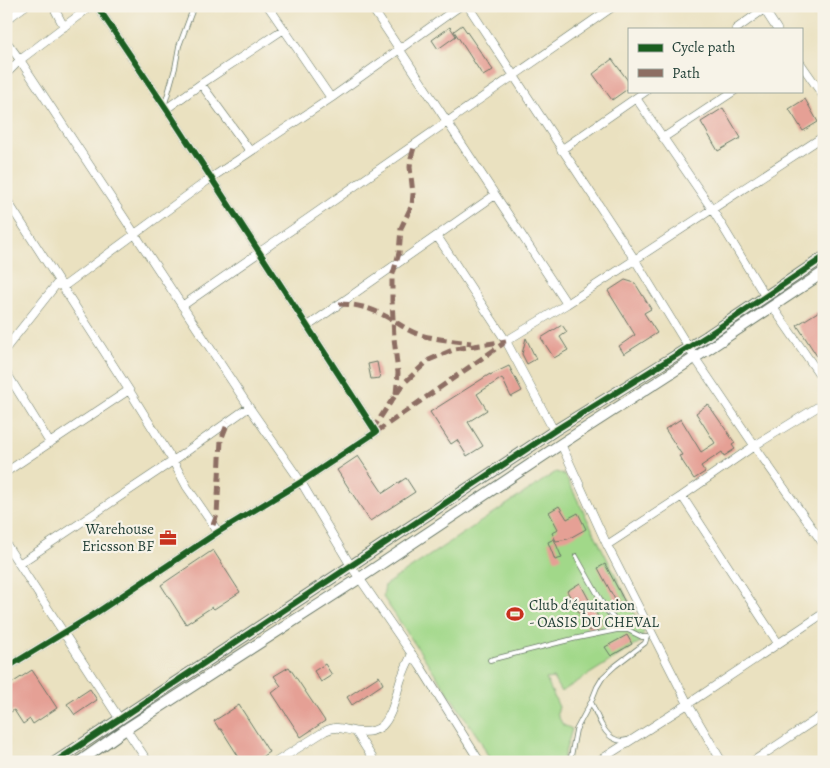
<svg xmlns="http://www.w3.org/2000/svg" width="830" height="768" font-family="Alegreya,serif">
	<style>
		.green { fill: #a1d889; stroke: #608a5e }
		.building { fill: #e5a095 }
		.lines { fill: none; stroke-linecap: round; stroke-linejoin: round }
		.service-casing { stroke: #667665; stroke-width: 5.5 }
		.minor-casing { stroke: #667665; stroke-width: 9 }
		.tertiary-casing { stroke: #667665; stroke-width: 12 }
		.service { stroke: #fff; stroke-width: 4 }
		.minor { stroke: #fff; stroke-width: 8 }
		.tertiary { stroke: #fff; stroke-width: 10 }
		.quiet { stroke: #8d6e63; stroke-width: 5; stroke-dasharray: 10 5; stroke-linecap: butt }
		.cycleway-casing { stroke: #f7f3e8; stroke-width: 9 }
		.cycleway { stroke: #1b5e20; stroke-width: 6 }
		.labels { text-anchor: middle; stroke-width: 4.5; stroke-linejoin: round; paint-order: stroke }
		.poi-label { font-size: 15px; fill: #1f3d34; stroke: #f7f3e8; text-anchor: end }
	</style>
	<rect width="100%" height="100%" fill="#f7f3e8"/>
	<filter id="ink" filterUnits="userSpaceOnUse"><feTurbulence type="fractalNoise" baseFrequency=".02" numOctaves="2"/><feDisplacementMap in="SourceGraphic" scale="10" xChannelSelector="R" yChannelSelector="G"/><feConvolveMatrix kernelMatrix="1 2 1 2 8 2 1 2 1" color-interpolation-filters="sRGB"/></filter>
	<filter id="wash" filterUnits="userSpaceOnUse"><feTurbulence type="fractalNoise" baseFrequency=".0096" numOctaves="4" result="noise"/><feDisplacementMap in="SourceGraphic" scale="20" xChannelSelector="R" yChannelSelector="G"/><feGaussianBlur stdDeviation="1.12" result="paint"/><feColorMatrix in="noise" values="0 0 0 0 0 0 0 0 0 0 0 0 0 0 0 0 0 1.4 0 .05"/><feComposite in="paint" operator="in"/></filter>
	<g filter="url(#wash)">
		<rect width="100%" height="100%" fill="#eae1c0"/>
		<path class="green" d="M556,472L565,475L644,632L640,642L561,692L553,678L546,679L559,707L557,714L563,725L572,729L562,762H491L480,740L383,597L385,585Z"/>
		<g id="blocks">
			<path class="building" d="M462,25L493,70L483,76L454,31Z
				M450,27L456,36L438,49L432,40Z
				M612,59L629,82V88L612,100L593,74Z
				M805,99L818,122L803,131L789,109Z
				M723,108L741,138L718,151L701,122Z
				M625,280L635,283L651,309L644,313L657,333L624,354L619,346L635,335L608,291Z
				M824,308V367L797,325Z
				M562,325L567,332L560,337L568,350L554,358L541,338Z
				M526,338L536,359L527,364L522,354Z
				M377,362L380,378L371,379L368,364Z
				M509,366L522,391L511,397L502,378L477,394L487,410L468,422L483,446L467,456L457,440L451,444L430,412L490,374V375Z
				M708,404L735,443L732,445L735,449L724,456L722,452L701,466L705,472L694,479L679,456L682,455L665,429L681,419L701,452L715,443L696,413Z
				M358,456L383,493L406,478L415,492L370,521L337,470Z
				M559,506L567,519L578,513L586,529L568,539L556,541L552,533L558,529L549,512Z
				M554,539L562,558L555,560L548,542Z
				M213,550L240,592L214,609L212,607L186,624L161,585Z
				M605,564L626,604L619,607L598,568Z
				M580,583L602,624L589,631L567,591Z
				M627,635L632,644L611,656L605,647Z
				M325,664L332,675L321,682L314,671Z
				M289,667L325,721L301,737L272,693L281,686L274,676Z
				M32,670L57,708L33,724L30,719L23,724L14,710L6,715V687Z
				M379,676L383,684L352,705L347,697Z
				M90,689L97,700L75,715L67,704Z
				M239,705L269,752L254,762H242L221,729H219L214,721Z"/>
		</g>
	</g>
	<g filter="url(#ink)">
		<use href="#blocks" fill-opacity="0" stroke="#667665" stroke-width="1"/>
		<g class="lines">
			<g class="service-casing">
				<path id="service" d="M165,104L175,68L179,46L194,6
					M576,556L607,611L622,627L642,637H647
					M490,660L573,639L617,630H628
					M591,702C596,712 603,735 615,739C618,741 623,741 627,740
					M570,762L576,730L591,702L597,687L603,677L615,666L645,643L647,637"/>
			</g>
			<g class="minor-casing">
				<path id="minor" d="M53,6L64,27
					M268,6L331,98
					M371,6L567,304
					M468,6L635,260L695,358L758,451L824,545
					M762,6L777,29
					M6,20L25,6
					M736,29L764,9
					M6,41L20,60L249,407L301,482L351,566L420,666L480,762
					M801,64L824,97
					M6,74L20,60L91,6
					M201,84L250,151
					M636,98L712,209L765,296
					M166,109L201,84L284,29
					M663,138L734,91
					M561,150L646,91
					M6,199L129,390L173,461L187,487L218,532
					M437,236L506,341L554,431
					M63,287L211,178L331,98L460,6
					M182,306L614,6
					M772,306L824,381
					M308,326L495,195
					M506,341L567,304L824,136
					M6,348L59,281
					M6,372L50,443
					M561,444L607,545L688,704L722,762
					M6,472L129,390
					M682,496L778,643
					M6,544L119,718
					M607,545L682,496L754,446L824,403
					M19,564L173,461L249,407
					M6,668L93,615L218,532L301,482L376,432L171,116L97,6
					M126,729L148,762
					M356,732L375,762
					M276,762L325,731C342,723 347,733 363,732C369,732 377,730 382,726C393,715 396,694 401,679C404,671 408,662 412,654
					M597,762L688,704L824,613
					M752,762L824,714"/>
			</g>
			<g class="tertiary-casing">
				<path id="tertiary" d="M55,762L554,431L707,336L824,257
					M79,762L126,729L360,578L561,444L713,346L824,272"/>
			</g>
			<use href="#service" class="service"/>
			<use href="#minor" class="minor"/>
			<use href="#tertiary" class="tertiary"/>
			<path class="quiet" d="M339,304C360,304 376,310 394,321C402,326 409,331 418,334C432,339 456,341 471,343
				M396,394L398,373L394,338L392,300V277L399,253L401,228L412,205L413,194L410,167L411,158L415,144
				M372,430L390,403L405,382L429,360L455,349L506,341
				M376,432L504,343
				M213,525L217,515L221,440L228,422"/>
			<g class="cycleway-casing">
				<path id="cycleway" d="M6,668L93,615L218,532L301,482L376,432L171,116L97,6
					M55,762L554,431L707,336L824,257"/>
			</g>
			<use href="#cycleway" class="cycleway"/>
		</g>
	</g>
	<defs>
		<g id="office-bare" transform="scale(1.35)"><path d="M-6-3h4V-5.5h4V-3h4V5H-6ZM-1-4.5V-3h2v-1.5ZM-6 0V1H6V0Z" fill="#c8321e" stroke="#f7f3e8" stroke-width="2.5" paint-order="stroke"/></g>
		<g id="stadium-bare" transform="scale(1.35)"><path d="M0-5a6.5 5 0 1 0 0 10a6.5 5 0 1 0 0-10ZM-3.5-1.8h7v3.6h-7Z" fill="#c8321e" stroke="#f7f3e8" stroke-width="2.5" paint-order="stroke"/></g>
	</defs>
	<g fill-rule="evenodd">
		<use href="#office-bare" x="168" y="538"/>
		<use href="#stadium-bare" x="515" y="614"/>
	</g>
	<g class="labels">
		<g class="poi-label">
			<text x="154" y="534">Warehouse<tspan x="154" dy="17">Ericsson BF</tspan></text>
			<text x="529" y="610" text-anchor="start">Club d'équitation<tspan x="529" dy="17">- OASIS DU CHEVAL</tspan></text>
		</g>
	</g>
	<rect width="830" height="768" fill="none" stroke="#f7f3e8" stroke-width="25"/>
	<rect x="628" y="28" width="175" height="65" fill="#f7f3e8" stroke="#a1aaa0"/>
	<rect x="638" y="44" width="25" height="8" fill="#1b5e20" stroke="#a1aaa0"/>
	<text x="672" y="52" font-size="15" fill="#1f3d34">Cycle path</text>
	<rect x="638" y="69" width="25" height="8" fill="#8d6e63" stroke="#a1aaa0"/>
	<text x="672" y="78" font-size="15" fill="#1f3d34">Path</text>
</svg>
